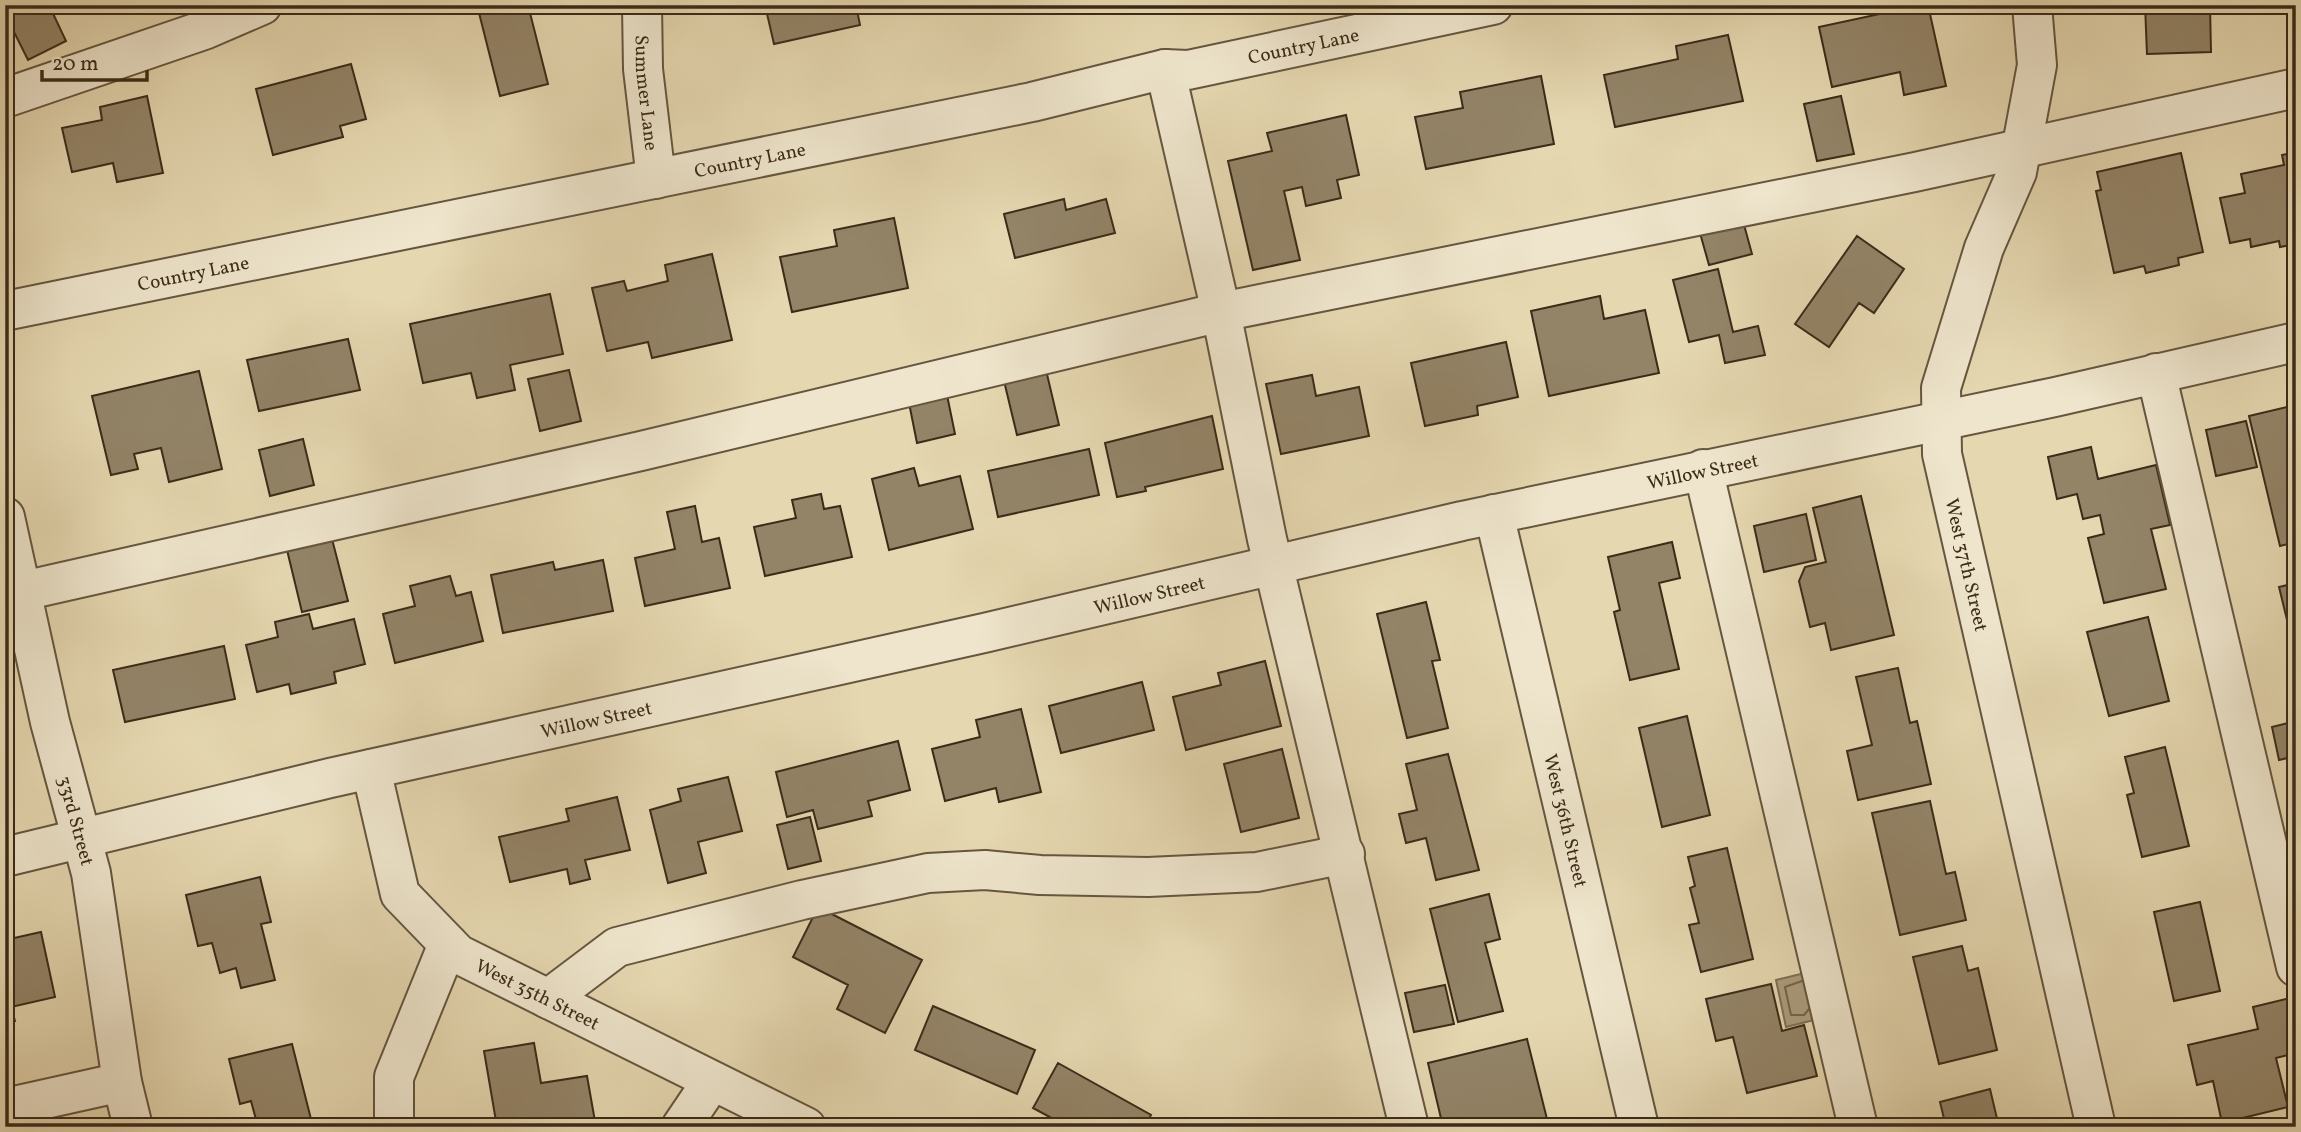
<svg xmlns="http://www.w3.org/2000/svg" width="2301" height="1132" font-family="Vollkorn,serif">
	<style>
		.water { fill: #ab9d7d; stroke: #7e6f55; stroke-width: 2 }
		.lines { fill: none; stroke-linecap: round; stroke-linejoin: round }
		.shore { stroke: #73644b; stroke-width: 2 }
		.building { fill: #938468; stroke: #3b2b19; stroke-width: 2 }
		.minor-casing { stroke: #66563f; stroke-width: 42 }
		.minor { stroke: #eee5cc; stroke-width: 38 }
		.labels { text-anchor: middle; stroke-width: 7; stroke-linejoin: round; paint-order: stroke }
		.street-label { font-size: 19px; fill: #3b2b19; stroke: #eee5cc }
	</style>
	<rect width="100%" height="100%" fill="#e5d7b0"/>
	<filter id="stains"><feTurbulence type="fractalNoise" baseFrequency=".00286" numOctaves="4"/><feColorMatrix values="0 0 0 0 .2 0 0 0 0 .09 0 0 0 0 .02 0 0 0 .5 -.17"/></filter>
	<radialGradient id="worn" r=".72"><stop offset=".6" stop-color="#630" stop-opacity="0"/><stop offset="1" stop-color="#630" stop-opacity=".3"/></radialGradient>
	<path class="water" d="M1809,972L1814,1020L1786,1027L1776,980Z"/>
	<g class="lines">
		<path class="shore" d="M1802,981L1785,987L1791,1015H1804L1809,1009"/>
	</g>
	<path class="building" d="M5,5H49L66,41L28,60L5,14Z
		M477,5H528L548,84L500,96Z
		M765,5H856L860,25L774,44Z
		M1888,5H1928L1946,86L1904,95L1900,72L1832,87L1819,27L1889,12Z
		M2145,5H2210L2211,52L2147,54Z
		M1728,35L1743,101L1615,127L1604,75L1678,59L1676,46Z
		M351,64L366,119L340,126L343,137L273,155L256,89Z
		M1541,76L1554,144L1426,169L1415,117L1463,108L1460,92Z
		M147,96L163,173L117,182L113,163L72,172L62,128L102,120L100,107Z
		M1841,96L1854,154L1817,161L1804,104Z
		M1346,115L1359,175L1337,180L1341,198L1306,206L1302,187L1284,191L1300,260L1253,270L1228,161L1272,151L1267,133Z
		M2296,152V244L2280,247L2279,241L2251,247L2250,239L2230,243L2220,198L2245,193L2241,174L2284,165L2282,155Z
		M2181,153L2203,252L2178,258L2179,265L2146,273L2144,266L2114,273L2096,191L2101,190L2097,172Z
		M1064,199L1066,210L1106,199L1115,233L1015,258L1004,214Z
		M894,218L908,288L792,312L780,257L837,246L834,230Z
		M1743,221L1752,254L1709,265L1700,233Z
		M1857,236L1904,269L1874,313L1859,303L1829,347L1795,324Z
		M712,254L732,340L652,358L648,342L607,351L592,288L624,281L627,291L668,281L665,265Z
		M1718,269L1733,332L1758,326L1765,355L1725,363L1719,335L1689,342L1673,280Z
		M550,294L563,354L510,365L515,390L477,398L471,373L423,383L410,324Z
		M1600,296L1604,319L1645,310L1659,373L1549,396L1531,311Z
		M348,339L360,390L259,411L247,360Z
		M1506,342L1518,397L1477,406L1478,415L1425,426L1411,363Z
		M569,370L581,421L540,431L528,379Z
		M1046,370L1059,425L1017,435L1004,381Z
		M199,371L222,469L169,482L161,448L134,454L138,469L111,475L92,396Z
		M1312,375L1316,396L1359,387L1369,436L1281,454L1266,384Z
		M947,395L955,434L917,443L909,403Z
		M2291,406L2296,426V542L2280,546L2249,416Z
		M1212,416L1223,469L1145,487L1146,491L1117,497L1105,443Z
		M2246,421L2257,467L2216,476L2206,430Z
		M303,439L314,485L270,496L259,450Z
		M2091,447L2098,479L2156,465L2170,525L2151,529L2166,589L2104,603L2088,538L2104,534L2100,515L2083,519L2077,494L2057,499L2048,457Z
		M1089,449L1099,495L998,517L988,471Z
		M914,468L919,486L960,476L973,529L889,550L872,479Z
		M821,494L824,509L840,506L852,557L765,576L754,527L796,518L792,500Z
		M1861,496L1894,635L1831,650L1825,623L1810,627L1799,581L1805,567L1826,562L1813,508Z
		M695,506L702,542L719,538L730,588L645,606L635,558L675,549L667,512Z
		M1806,514L1816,560L1764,572L1754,526Z
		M332,539L348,601L302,612L287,550Z
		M1672,542L1680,578L1659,583L1679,669L1630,680L1614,612L1620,610L1608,557Z
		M603,560L613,611L503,633L491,575L553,562L555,570Z
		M450,576L456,596L471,592L483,641L395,663L383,614L415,606L410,586Z
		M2296,583V657L2279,587Z
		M1426,602L1440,660L1432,661L1448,728L1407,738L1377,614Z
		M309,614L313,629L354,619L365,664L334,672L336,683L291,694L289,684L257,692L246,645L278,637L275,622Z
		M2148,617L2169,701L2109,716L2087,632Z
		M224,646L235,699L125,722L113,670Z
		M1265,661L1281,726L1186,750L1173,697L1221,685L1218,673Z
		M1898,668L1910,723L1917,721L1931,784L1858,800L1847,751L1872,745L1856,677Z
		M1142,682L1154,730L1061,753L1049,706Z
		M1021,709L1041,792L999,802L996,788L945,801L932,749L980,737L976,720Z
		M1687,716L1710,815L1662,827L1639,728Z
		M2296,721V756L2279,760L2272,727Z
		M898,741L910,790L868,801L872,816L818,829L813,810L787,817L776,772Z
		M2165,747L2189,846L2142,857L2127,795L2134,793L2125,757Z
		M1282,749L1299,818L1241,832L1224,764Z
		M1448,754L1479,870L1436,880L1426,838L1406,843L1399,814L1417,810L1406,764Z
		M728,777L742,831L698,842L706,873L668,883L650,810L681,801L678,789Z
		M617,797L630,850L585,860L590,879L570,884L567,869L510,882L499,837L569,821L566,809Z
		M1930,801L1946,874L1955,872L1966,920L1900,935L1872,813Z
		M810,817L821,861L788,869L777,825Z
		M1727,848L1753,959L1701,972L1689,925L1699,923L1690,888L1695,886L1688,857Z
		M260,877L271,922L261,924L275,980L241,988L236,968L220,973L212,943L198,946L186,895Z
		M1489,894L1500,939L1485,943L1503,1011L1458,1022L1430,909Z
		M2200,902L2220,991L2174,1001L2154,912Z
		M818,907L922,960L885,1033L837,1009L848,985L793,957Z
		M41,932L55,997L11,1007L15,1021L5,1024V940Z
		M1962,946L1968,971L1978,968L1997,1050L1939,1064L1913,957Z
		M1771,984L1782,1031L1804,1025L1817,1076L1747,1093L1733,1037L1716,1041L1706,999Z
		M1445,985L1454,1024L1414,1032L1405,993Z
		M2294,997L2296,1053L2276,1058L2288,1107L2222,1123L2213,1081L2197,1085L2188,1045L2258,1029L2253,1007Z
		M933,1006L1035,1050L1017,1094L915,1050Z
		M1527,1039L1549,1127H1443L1428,1063Z
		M534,1043L541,1083L587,1076L596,1127H497L484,1051Z
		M292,1044L313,1127H258L251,1101L240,1104L229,1059Z
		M1058,1063L1151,1115L1145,1127H1085L1072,1119L1068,1127L1033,1108Z
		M1990,1089L1999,1127H1946L1940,1102Z"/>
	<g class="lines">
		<g class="minor-casing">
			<g id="minor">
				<path id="s1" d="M642,5L643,69L656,179"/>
				<path id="s2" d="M2032,5L2037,65L2017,172L1984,248L1941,388L1942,454L2096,1127"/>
				<path d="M1165,69L1221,312L1267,539L1409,1127"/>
				<path d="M5,98L204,30L262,5"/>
				<path id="s3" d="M5,311L1032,102L1165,69L1188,70L1493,5"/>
				<path d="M2156,373L2296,967"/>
				<path d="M1703,469L1858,1127"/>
				<path id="s4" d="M1494,514L1639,1127"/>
				<path id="s5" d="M5,517L50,722L91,873L122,1082L133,1127"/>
				<path d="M5,595L641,451L1221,312L1915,172L2296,88"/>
				<path id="s6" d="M371,769L400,894L458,954L806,1127"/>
				<path id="s7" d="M5,857L330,778L984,633L1462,521L2055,397L2296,342"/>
				<path d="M548,999L617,947L802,900L928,873L985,870L1040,875L1148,877L1257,872L1345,854"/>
				<path d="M5,1108L122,1082"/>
				<path d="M394,1127V1077L448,944"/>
				<path d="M681,1127L712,1081"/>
			</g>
		</g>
		<use href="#minor" class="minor"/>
	</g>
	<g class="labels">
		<g class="street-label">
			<text dy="7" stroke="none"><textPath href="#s3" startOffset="1326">Country Lane</textPath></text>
			<text dy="7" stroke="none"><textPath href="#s1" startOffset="88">Summer Lane</textPath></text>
			<text dy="7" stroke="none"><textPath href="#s3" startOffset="760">Country Lane</textPath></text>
			<text dy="7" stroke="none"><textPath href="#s3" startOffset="192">Country Lane</textPath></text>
			<text dy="7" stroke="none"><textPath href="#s7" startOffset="1741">Willow Street</textPath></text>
			<text dy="7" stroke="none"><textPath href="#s2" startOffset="578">West 37th Street</textPath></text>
			<text dy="7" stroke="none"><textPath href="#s7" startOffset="1174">Willow Street</textPath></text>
			<text dy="7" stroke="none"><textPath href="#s7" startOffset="607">Willow Street</textPath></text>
			<text dy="7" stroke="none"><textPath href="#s5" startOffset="312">33rd Street</textPath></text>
			<text dy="7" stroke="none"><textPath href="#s4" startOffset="315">West 36th Street</textPath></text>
			<text dy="7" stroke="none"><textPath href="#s6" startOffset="301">West 35th Street</textPath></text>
		</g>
	</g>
	<rect width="2301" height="1132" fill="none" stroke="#e5d7b0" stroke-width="28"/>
	<rect x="7" y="7" width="2287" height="1118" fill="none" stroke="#3b2b19" stroke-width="3.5"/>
	<rect x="14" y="14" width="2273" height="1104" fill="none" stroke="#3b2b19" stroke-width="2"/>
	<path d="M42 70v10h105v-10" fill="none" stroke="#3b2b19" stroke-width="3.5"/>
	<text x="52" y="70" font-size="21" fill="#3b2b19" stroke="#eee5cc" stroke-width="5" paint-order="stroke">20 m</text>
	<rect width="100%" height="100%" filter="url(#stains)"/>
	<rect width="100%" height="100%" fill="url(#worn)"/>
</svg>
